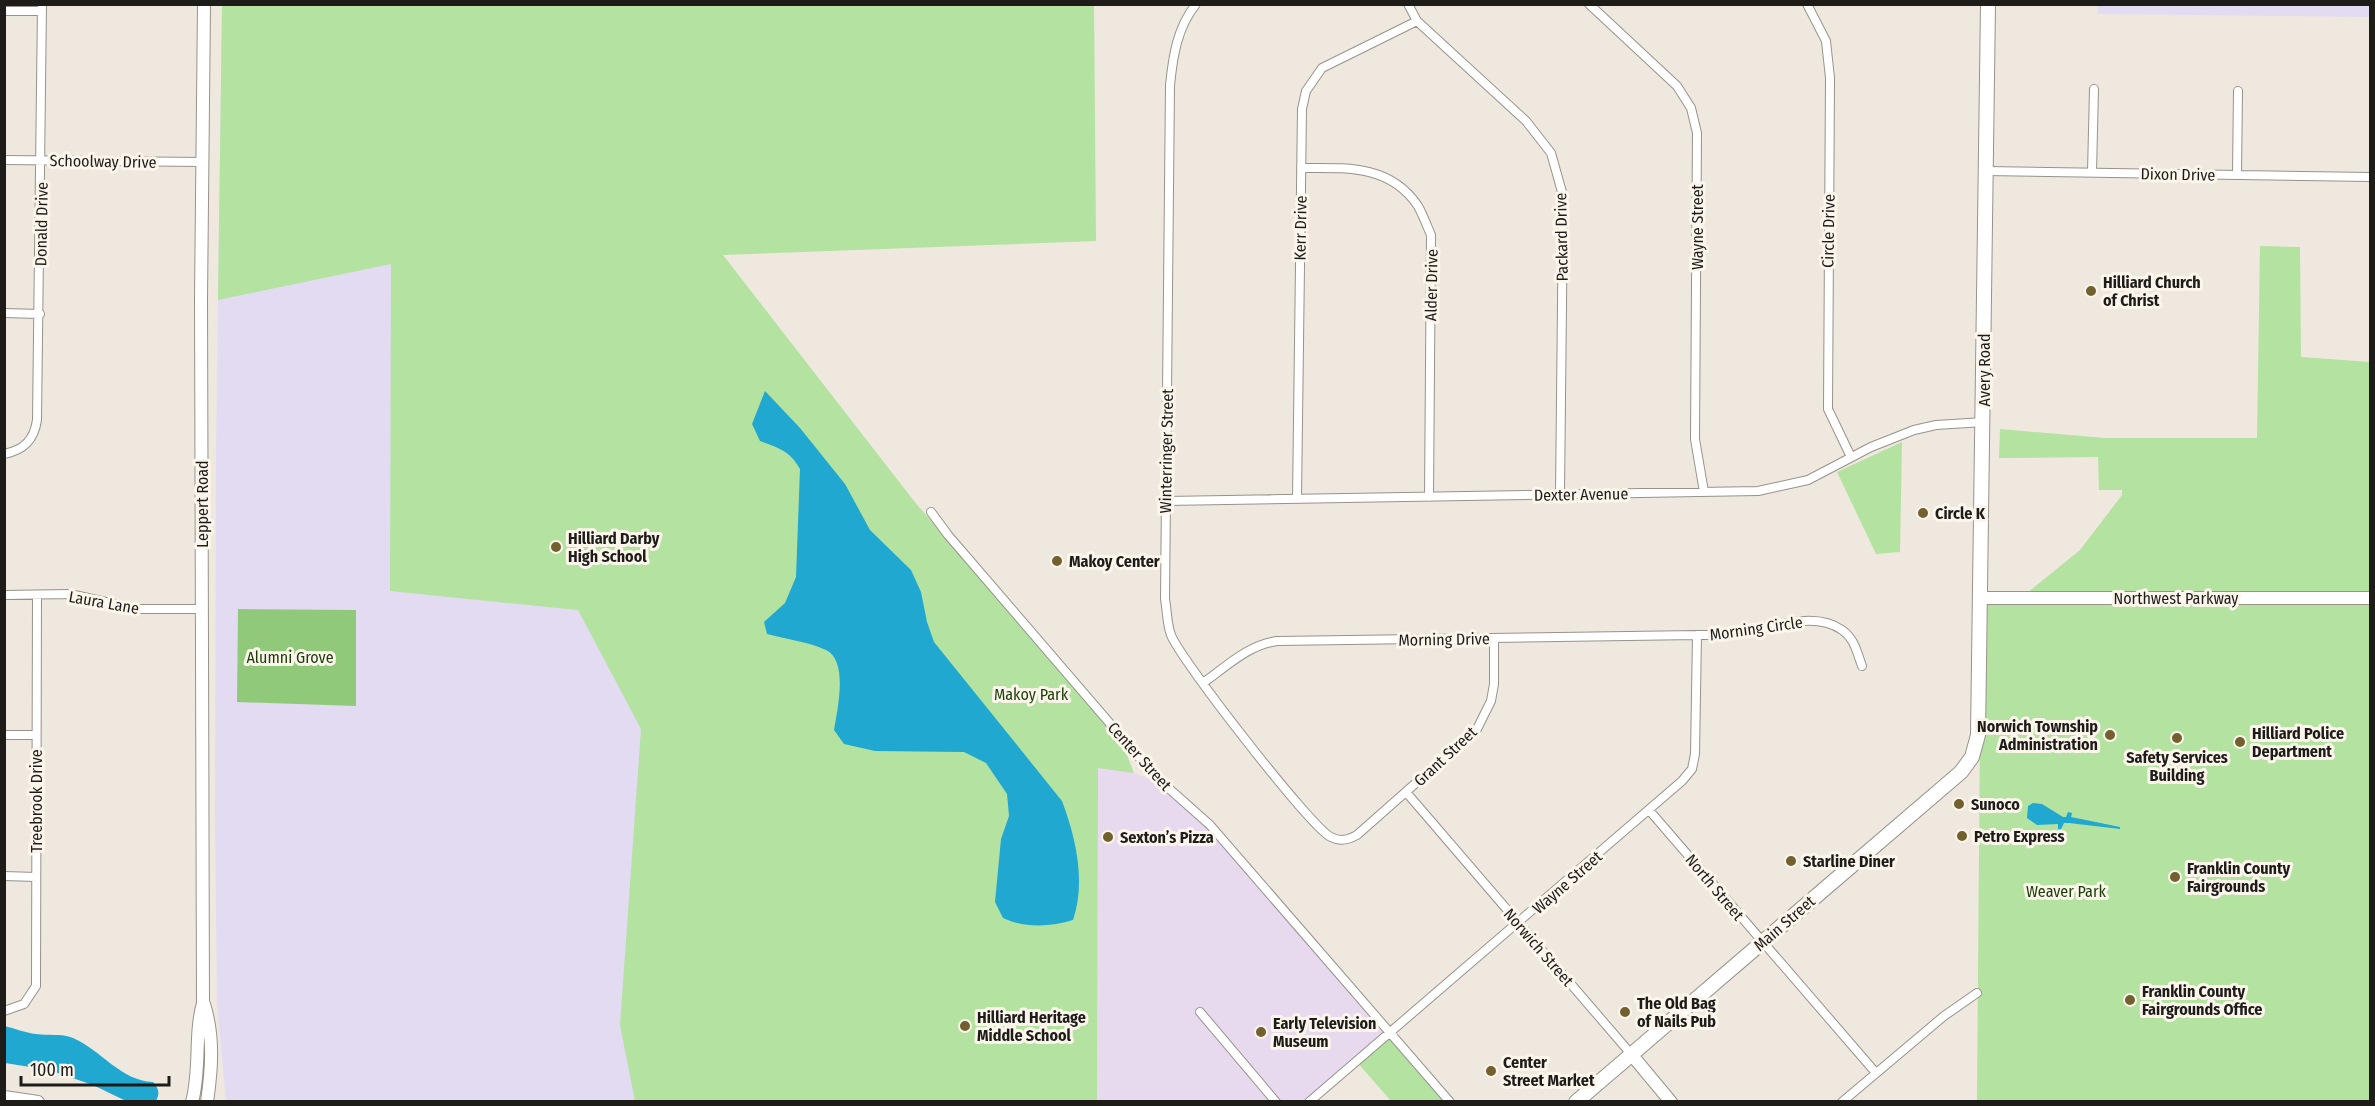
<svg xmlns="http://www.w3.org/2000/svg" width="2375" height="1106" font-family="'Fira Sans Condensed',sans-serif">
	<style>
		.industrial { fill: #e7daee }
		.education { fill: #e2dbf1 }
		.green { fill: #b4e2a1 }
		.forest { fill: #91c97a }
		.water { fill: #20a8d0 }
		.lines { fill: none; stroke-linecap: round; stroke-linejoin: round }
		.street-casing { stroke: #98928a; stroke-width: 10 }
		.secondary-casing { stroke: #98928a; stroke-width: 14 }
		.primary-casing { stroke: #98928a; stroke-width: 16 }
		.street { stroke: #fff; stroke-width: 8 }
		.secondary { stroke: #fff; stroke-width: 12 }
		.primary { stroke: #fff; stroke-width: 14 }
		.poi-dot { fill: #72612f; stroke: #fcf5ec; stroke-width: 2 }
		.labels { text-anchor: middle; stroke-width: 6; stroke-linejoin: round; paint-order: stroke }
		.street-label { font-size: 16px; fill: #1e1c19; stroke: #fcf5ec }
		.poi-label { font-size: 16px; font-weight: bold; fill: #1e1c19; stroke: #fcf5ec; text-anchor: start }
		.park-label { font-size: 16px; fill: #1a3d06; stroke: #fcf5ec }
	</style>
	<rect width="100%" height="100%" fill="#efe8df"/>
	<path class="industrial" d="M1098,767L1134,773L1165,785L1200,814L1389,1033L1309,1101L1097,1102Z"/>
	<path class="education" d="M2370,4V17L2098,14L2097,5Z
		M222,5L1098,767L1097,1101H226L217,1003L215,813L216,453Z"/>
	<path class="green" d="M222,5H1094L1096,241L723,255L914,501L1123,745L1134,773L1098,768L1097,1101H635L620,1025L641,729L578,610L390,591L391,264L218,300Z
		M2260,246L2300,247L2301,357L2370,362V1101L1977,1102L1981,598H2021L2080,550L2122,495V490H2099L2098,457L1999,458L2000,429L2105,438H2257Z
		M1902,442L1900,552L1876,554L1837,472Z
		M1389,1033L1450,1101H1391L1356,1061Z"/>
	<path class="forest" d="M238,609L356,610V706L237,702Z"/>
	<path class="water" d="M765,391L800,428L845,484L870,530L911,570L921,592L927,622L934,642L1062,801C1076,838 1086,882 1073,920C1051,927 1024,928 1003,918L995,902L1001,839L1009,816L1007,794L986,763L964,752L875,751L844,744L834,730C837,711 849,661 826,650C809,642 786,639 767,634L764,622L785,603L796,577L800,469C790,451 779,448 760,441L752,424Z
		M2033,803L2042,804L2063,817H2066L2068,812L2072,813L2071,817L2120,827V829L2069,823H2064L2061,829H2058V824L2037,825L2027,818L2028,806Z
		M4,1026C15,1028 25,1033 36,1034C48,1036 61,1033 73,1038C101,1050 121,1081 153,1082C159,1089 160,1093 156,1101H126L93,1085L49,1070L5,1063Z"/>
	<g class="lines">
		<g class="street-casing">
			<path id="street" d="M1196,4C1177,28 1173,56 1170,85L1165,599C1167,610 1167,625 1171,635C1180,659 1312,829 1331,837C1340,842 1348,840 1357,835L1477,729L1491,701L1494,684V638
				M1408,4L1417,21L1526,121L1551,153L1562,192L1563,208L1560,494
				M1589,4L1677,86L1691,108L1697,133L1695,439L1704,492
				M1807,4L1826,41L1830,78L1828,409L1851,457
				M4,11H42
				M4,160L202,162
				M1301,168C1345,168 1390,164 1418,206C1423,215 1427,226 1431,235L1429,497
				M1986,171L2370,177
				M2092,172L2094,89
				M2237,175L2238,91
				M4,313L40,314
				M4,454C24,450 34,440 37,420L42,4
				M1297,499L1302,109L1306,91L1322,68L1417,21
				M1166,501L1758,491L1808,480L1871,447L1914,430L1936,425L1984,422
				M931,512L948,535L1156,777L1210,825L1450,1102
				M4,595L70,594L137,609H203
				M1203,683C1227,666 1248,645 1277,641L1697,635C1709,635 1722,635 1734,634C1767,630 1812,609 1842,630C1855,639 1857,653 1862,666
				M4,735H36
				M1406,792L1631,1054
				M1649,810L1876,1073
				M4,876L36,877
				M4,1011L24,1004L36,986L37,595
				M1200,1012L1276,1102
				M1309,1102L1682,781L1692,769L1695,754L1697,635
				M1842,1102L1944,1016L1977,993"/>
		</g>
		<g class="secondary-casing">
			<path id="secondary" d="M1981,598H2370
				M204,1004C214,1036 212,1068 207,1102
				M1631,1054L1671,1102
				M4,1097L38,1102
				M192,1102C201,1069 194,1035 203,1003L201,299L204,4"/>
		</g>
		<g class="primary-casing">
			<path id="primary" d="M1576,1102L1961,772L1972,757L1978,735L1988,4"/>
		</g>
		<use href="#street" class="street"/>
		<use href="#secondary" class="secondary"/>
		<use href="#primary" class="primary"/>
	</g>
	<g class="poi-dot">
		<circle cx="2091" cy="291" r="6"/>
		<circle cx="1923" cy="513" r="6"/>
		<circle cx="556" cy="547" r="6"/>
		<circle cx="1057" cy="561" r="6"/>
		<circle cx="2110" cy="735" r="6"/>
		<circle cx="2177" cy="738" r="6"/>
		<circle cx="2240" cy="742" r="6"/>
		<circle cx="1959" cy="804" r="6"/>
		<circle cx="1962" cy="836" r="6"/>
		<circle cx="1108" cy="837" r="6"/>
		<circle cx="1791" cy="861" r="6"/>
		<circle cx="2175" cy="877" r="6"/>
		<circle cx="2130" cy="1000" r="6"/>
		<circle cx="1625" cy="1012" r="6"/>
		<circle cx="965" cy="1026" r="6"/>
		<circle cx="1261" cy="1032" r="6"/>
		<circle cx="1491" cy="1071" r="6"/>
	</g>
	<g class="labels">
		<g class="street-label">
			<text transform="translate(103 161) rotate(1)" y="6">Schoolway Drive</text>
			<text transform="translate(2178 174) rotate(1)" y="6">Dixon Drive</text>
			<text transform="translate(41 224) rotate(-89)" y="6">Donald Drive</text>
			<text transform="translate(1697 227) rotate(-90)" y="6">Wayne Street</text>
			<text transform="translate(1300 228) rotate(-89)" y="6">Kerr Drive</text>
			<text transform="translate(1828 231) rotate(-89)" y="6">Circle Drive</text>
			<text transform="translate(1561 237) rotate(-91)" y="6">Packard Drive</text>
			<text transform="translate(1431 285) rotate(-89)" y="6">Alder Drive</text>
			<text transform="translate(1984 370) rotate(-90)" y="6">Avery Road</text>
			<text transform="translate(1166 451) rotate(-89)" y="6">Winterringer Street</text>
			<text transform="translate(1581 494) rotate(-1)" y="6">Dexter Avenue</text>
			<text transform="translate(202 504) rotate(-90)" y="6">Leppert Road</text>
			<text x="2176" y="604">Northwest Parkway</text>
			<text transform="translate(104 602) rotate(10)" y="6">Laura Lane</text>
			<text transform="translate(1756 628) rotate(-8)" y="6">Morning Circle</text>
			<text transform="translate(1444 639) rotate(-1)" y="6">Morning Drive</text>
			<text transform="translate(1140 756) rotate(48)" y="6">Center Street</text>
			<text transform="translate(1445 756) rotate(-43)" y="6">Grant Street</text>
			<text transform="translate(36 801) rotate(-90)" y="6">Treebrook Drive</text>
			<text transform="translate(1567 882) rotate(-41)" y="6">Wayne Street</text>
			<text transform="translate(1715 887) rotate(50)" y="6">North Street</text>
			<text transform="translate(1784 923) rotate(-41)" y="6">Main Street</text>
			<text transform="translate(1539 947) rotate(49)" y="6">Norwich Street</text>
		</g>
		<g class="poi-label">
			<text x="2103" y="288">Hilliard Church<tspan x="2103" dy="18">of Christ</tspan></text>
			<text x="1935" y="519">Circle K</text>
			<text x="568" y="544">Hilliard Darby<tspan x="568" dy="18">High School</tspan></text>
			<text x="1069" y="567">Makoy Center</text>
			<text x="2098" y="732" text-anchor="end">Norwich Township<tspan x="2098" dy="18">Administration</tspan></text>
			<text x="2252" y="739">Hilliard Police<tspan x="2252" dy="18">Department</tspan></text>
			<text x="2177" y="763" text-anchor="middle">Safety Services<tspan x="2177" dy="18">Building</tspan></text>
			<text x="1971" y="810">Sunoco</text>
			<text x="1974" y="842">Petro Express</text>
			<text x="1120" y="843">Sexton’s Pizza</text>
			<text x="1803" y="867">Starline Diner</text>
			<text x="2187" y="874">Franklin County<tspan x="2187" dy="18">Fairgrounds</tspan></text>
			<text x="2142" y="997">Franklin County<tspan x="2142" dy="18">Fairgrounds Office</tspan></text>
			<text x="1637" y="1009">The Old Bag<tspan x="1637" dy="18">of Nails Pub</tspan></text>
			<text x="977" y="1023">Hilliard Heritage<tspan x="977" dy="18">Middle School</tspan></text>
			<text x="1273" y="1029">Early Television<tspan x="1273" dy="18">Museum</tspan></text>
			<text x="1503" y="1068">Center<tspan x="1503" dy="18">Street Market</tspan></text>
		</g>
		<g class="park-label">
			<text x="290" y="663">Alumni Grove</text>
			<text x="1031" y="700">Makoy Park</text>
			<text x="2066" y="897">Weaver Park</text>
		</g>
	</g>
	<rect width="2375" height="1106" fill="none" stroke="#1e1c19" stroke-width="12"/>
	<path d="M21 1076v9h148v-9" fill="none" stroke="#1e1c19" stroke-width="3"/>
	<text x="30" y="1076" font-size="18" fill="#1e1c19" stroke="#fcf5ec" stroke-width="4.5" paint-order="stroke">100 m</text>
</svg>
